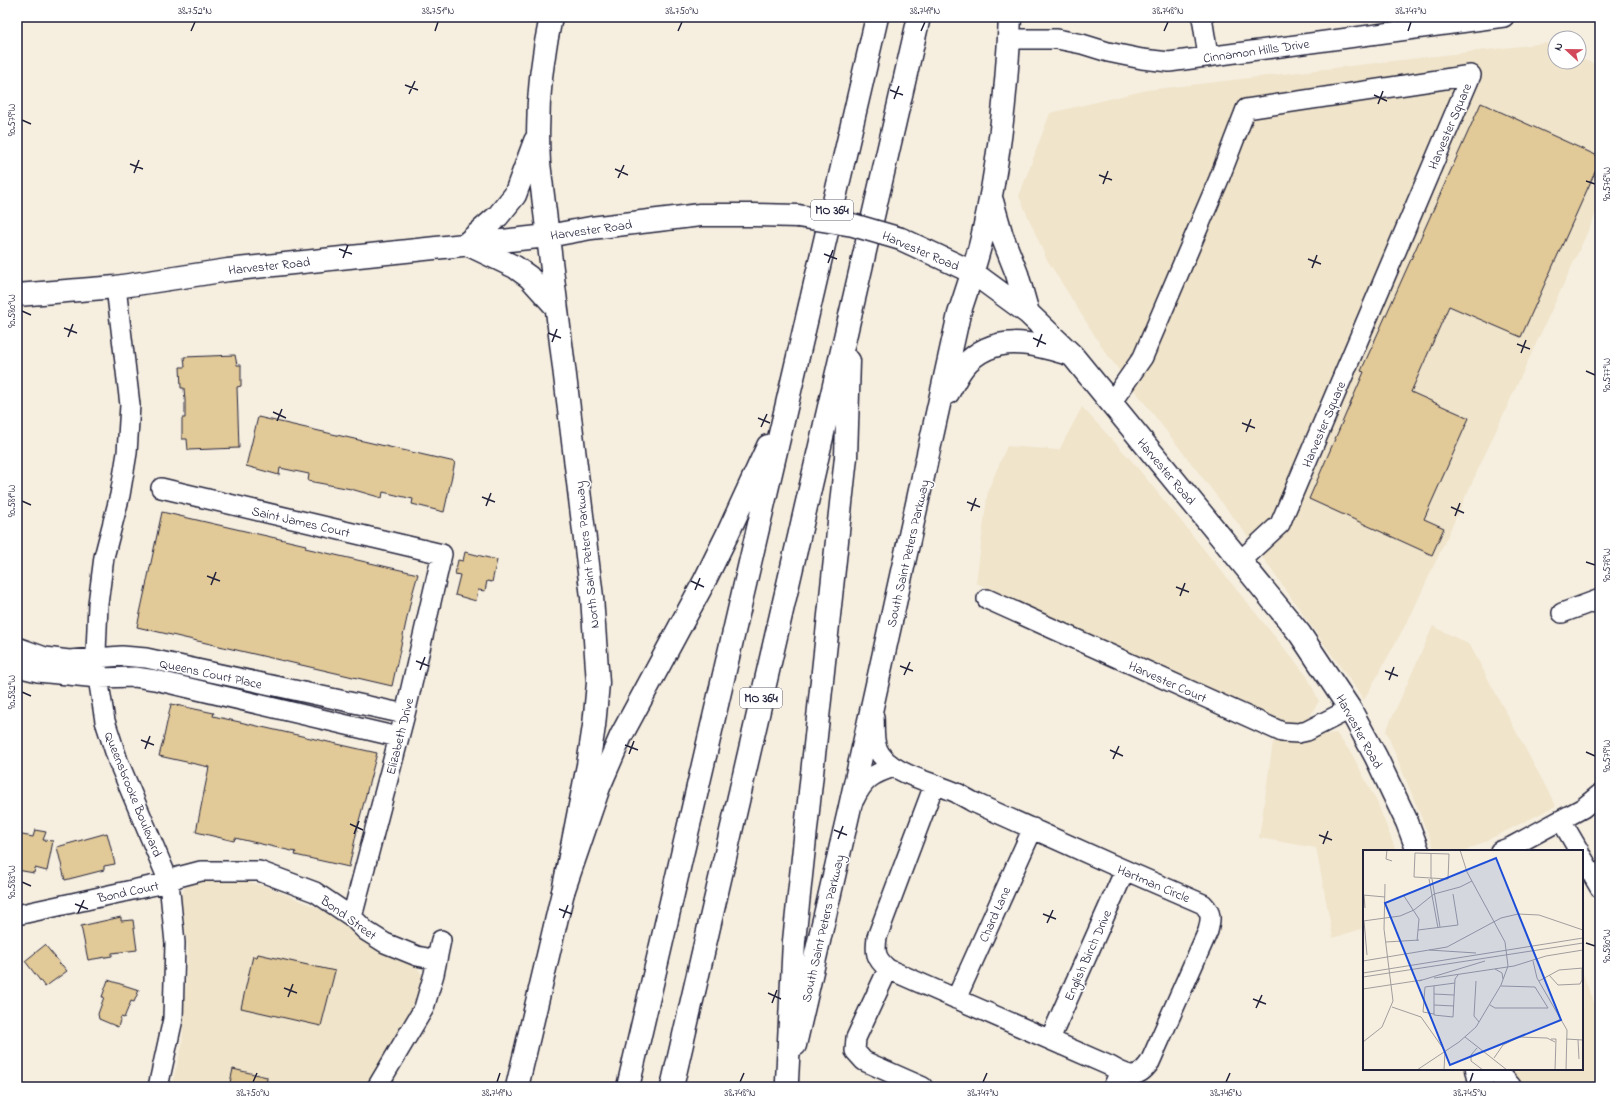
<svg xmlns="http://www.w3.org/2000/svg" width="1617" height="1104" font-family="'Indie Flower',sans-serif">
	<style>
		.built { fill: #f0e4ca }
		.building { fill: #e2c998; stroke: #22223b }
		.lines { fill: none; stroke-linecap: round; stroke-linejoin: round }
		.minor-casing { stroke: #22223b; stroke-width: 22 }
		.major-casing { stroke: #22223b; stroke-width: 25 }
		.highway-casing { stroke: #22223b; stroke-width: 25 }
		.minor { stroke: #fff; stroke-width: 19 }
		.major { stroke: #fff; stroke-width: 22 }
		.highway { stroke: #fff; stroke-width: 22 }
		.major-bridge-casing { stroke: #22223b; stroke-width: 25; stroke-linecap: butt }
		.major-bridge { stroke: #fff; stroke-width: 22 }
		.ticks { fill: none; stroke: #22223b; stroke-width: 1.5 }
		.labels { text-anchor: middle; stroke-width: 3; stroke-linejoin: round; paint-order: stroke }
		.shield { fill: #fff; stroke: #646476; stroke-width: 1 }
		.shield-label { font-size: 12px; font-weight: bold; fill: #22223b }
		.street-label { font-size: 13px; fill: #22223b; stroke: #fff }
		.inset-road { fill: none; stroke: #a19d9e; stroke-width: 1 }
		.view { fill: #1d4ed8; fill-opacity: 0.15; stroke: #1d4ed8; stroke-width: 2 }
		.inset-edge { fill: none; stroke: #22223b; stroke-width: 2 }
		.neatline { fill: none; stroke: #22223b; stroke-width: 1.5 }
		.ticks-label { font-size: 10px; text-anchor: middle; fill: #22223b }
	</style>
	<rect width="100%" height="100%" fill="#f6efe0"/>
	<filter id="ink" filterUnits="userSpaceOnUse"><feTurbulence type="fractalNoise" baseFrequency=".025" numOctaves="2"/><feDisplacementMap in="SourceGraphic" scale="8" xChannelSelector="R" yChannelSelector="G"/><feConvolveMatrix kernelMatrix="1 2 1 2 8 2 1 2 1" color-interpolation-filters="sRGB"/></filter>
	<g filter="url(#ink)">
		<path class="built" d="M1545,43L1555,47V62H1579V58L1600,66V205L1412,613L1364,700L1243,530L1105,352L1046,258L1019,196L1050,113L1147,90Z
			M1082,407L1132,461L1307,676L1319,701L1308,720L1288,723L976,583L988,490L1007,446L1059,450Z
			M1433,626L1470,645L1556,806L1466,851H1435L1386,731Z
			M1336,733L1352,754L1378,804L1396,851H1364V928L1333,938L1316,848L1259,838L1273,742Z
			M234,878L268,887L325,911L362,939L414,963L422,975L418,996L370,1087H171L182,1046L188,949L181,896L187,883L197,879Z
			M1582,971L1600,1022V1087H1521L1502,1069H1582Z"/>
		<path class="building" d="M1481,103L1600,157V161L1521,337L1449,306L1411,392L1469,418L1424,519L1444,528L1432,555L1309,499L1364,372L1361,371Z
			M235,355L237,365H241V386L237,387L239,448L188,450L187,439H182V418H185V400L184,388H181L180,367H185L184,357Z
			M258,417L455,462L444,512L412,504L413,499L383,492L382,498L351,489L308,481L309,474L280,468L279,475L246,466Z
			M162,512L306,545L305,548L418,574L412,595L392,686L137,627Z
			M465,552L497,560L492,582L487,581L485,591L478,590L476,601L455,595L460,575L455,574L458,560L463,561Z
			M171,704L214,713L213,716L377,753L359,821L349,867L295,855L296,852L235,838L234,841L196,832L209,767L159,756L163,741Z
			M35,830L46,832L43,840L53,841L47,871L35,868L34,873L17,870V834L33,837Z
			M107,833L115,864L104,866V870L65,880L57,847Z
			M121,917V921L133,920L137,950L112,953V956L88,960L81,926Z
			M45,945L60,963L58,964L62,965L67,971L45,987L25,961Z
			M258,954L335,971L321,1026L241,1008L253,956L257,957Z
			M108,980L139,990L134,1002L131,1001L124,1018L121,1017L118,1027L99,1019L98,1014L104,997H102Z
			M233,1069L267,1077L266,1087H229Z"/>
		<g class="lines">
			<g class="minor-casing">
				<path id="minor" d="M1202,17L1208,56
					M1009,39H1057L1082,44L1108,52L1142,59L1169,62L1504,17
					M116,287L130,405L127,453L120,495L104,557L98,604L96,652L98,678L105,721L118,761L169,882L175,943L173,1019L158,1087
					M1111,403L1143,357L1219,179L1246,109L1471,75L1280,524L1240,561
					M161,488L442,554L405,714L352,917
					M987,599L1282,732L1298,733L1307,731L1350,709
					M1562,613L1600,599
					M17,647L45,657L69,660L122,656L146,658L405,714
					M17,667L38,672L98,678L135,677L155,680L398,737
					M874,717C875,728 873,738 877,748C887,774 934,782 957,793C962,796 968,799 973,802L1111,864L1203,904C1212,913 1211,919 1208,931L1150,1062C1137,1081 1127,1076 1110,1066L888,969C875,958 875,952 877,937L934,785
					M854,800C864,779 872,774 894,767
					M1561,820L1579,851
					M1500,851L1511,847L1583,808L1600,794
					M1582,857L1600,888
					M17,915L169,882L178,877L201,871H259L315,892L352,917L366,931L385,943L417,956L437,960
					M888,969L856,1038L855,1051L864,1061L923,1087
					M956,999L1033,828
					M1050,1039L1125,870
					M377,1087L424,1008L434,974L441,940
					M1113,1087L1120,1072"/>
			</g>
			<g class="major-casing">
				<path id="major" d="M992,201L1002,236L1017,274L1028,313
					M901,239L972,272L1028,313L1072,355L1300,634L1350,709L1376,757L1407,822L1418,851
					M466,244L498,216L515,195L535,141
					M467,244L515,267L529,277L556,307
					M17,295L116,287L228,270L548,236L591,228L700,215H752L798,216
					M948,393C953,384 958,373 964,366C994,332 1032,343 1069,354
					M795,1045L849,811L959,314C967,289 976,264 982,238C999,166 1007,91 1010,17
					M1477,1069L1481,1087
					M1494,1069L1510,1087
					M517,1087L563,892L588,765L594,726L598,683L592,597L539,163C536,114 540,66 551,17"/>
			</g>
			<g class="highway-casing">
				<path id="highway" d="M563,892L599,787L621,736L704,582L728,533L768,446
					M787,1081L794,941L846,457L849,361
					M628,1087L877,17
					M672,1087L919,17"/>
			</g>
			<use href="#minor" class="minor"/>
			<use href="#major" class="major"/>
			<use href="#highway" class="highway"/>
			<g class="major-bridge-casing">
				<path id="major-bridge" d="M798,216L853,225L901,239"/>
			</g>
			<use href="#major-bridge" class="major-bridge"/>
		</g>
	</g>
	<path class="ticks" d="M191,31L195,22M435,31L438,22M678,31L682,22M921,31L925,22M1164,31L1168,22M1408,31L1411,22M405,85L418,90M890,90L903,95M409,94L415,81M1374,95L1387,101M894,99L899,86M1378,104L1383,91M22,120L31,124M130,164L143,169M615,169L628,175M134,173L139,160M1099,175L1112,180M618,178L624,165M1586,181L1595,184M1103,184L1108,171M339,249L352,254M824,254L837,259M343,258L348,245M1308,259L1321,264M828,263L833,250M1312,268L1317,255M22,311L31,315M64,328L77,333M548,333L561,338M68,337L73,324M1033,338L1046,344M552,342L557,329M1517,344L1530,349M1037,347L1042,334M1521,353L1526,340M1586,371L1595,375M273,412L286,418M758,418L770,423M277,421L282,409M1242,423L1255,428M761,427L767,414M1246,432L1251,419M482,497L495,502M22,501L31,505M967,502L980,507M486,506L491,493M1451,507L1464,513M971,511L976,498M1455,516L1460,503M1586,562L1595,565M207,576L220,581M691,581L704,587M211,585L216,572M1176,587L1189,592M695,590L700,578M1180,596L1185,583M416,661L429,666M900,666L913,671M420,670L425,657M1385,671L1398,676M904,675L910,662M1389,680L1394,667M22,692L31,696M141,740L154,745M625,745L638,750M145,749L150,736M1110,750L1123,756M1586,752L1595,756M629,754L634,741M1113,759L1119,746M350,824L363,830M834,830L847,835M354,834L359,821M1319,835L1332,840M838,839L843,826M1323,844L1328,831M22,882L31,886M75,904L88,909M559,909L572,914M78,913L84,900M1043,914L1056,919M563,918L568,905M1047,923L1053,910M1586,943L1595,946M284,988L297,993M768,993L781,999M288,997L293,984M1253,999L1266,1004M772,1003L777,990M1256,1008L1262,995M253,1082L257,1073M497,1082L500,1073M740,1082L744,1073M983,1082L987,1073M1226,1082L1230,1073M1470,1082L1473,1073"/>
	<g class="labels">
		<g class="shield">
			<rect x="811" y="200" width="42" height="20" rx="3"/>
			<rect x="740" y="688" width="42" height="20" rx="3"/>
		</g>
		<g class="shield-label">
			<text x="832" y="214">MO 364</text>
			<text x="761" y="702">MO 364</text>
		</g>
		<g class="street-label">
			<text transform="translate(1256 50) rotate(-8)" y="5">Cinnamon Hills Drive</text>
			<text transform="translate(1449 126) rotate(-67)" y="5">Harvester Square</text>
			<text transform="translate(591 229) rotate(-8)" y="5">Harvester Road</text>
			<text transform="translate(921 250) rotate(23)" y="5">Harvester Road</text>
			<text transform="translate(269 265) rotate(-6)" y="5">Harvester Road</text>
			<text transform="translate(1323 424) rotate(-67)" y="5">Harvester Square</text>
			<text transform="translate(1167 471) rotate(50)" y="5">Harvester Road</text>
			<text transform="translate(301 521) rotate(13)" y="5">Saint James Court</text>
			<text transform="translate(907 553) rotate(-77)" y="5">South Saint Peters Parkway</text>
			<text transform="translate(586 555) rotate(-96)" y="5">North Saint Peters Parkway</text>
			<text transform="translate(211 673) rotate(12)" y="5">Queens Court Place</text>
			<text transform="translate(1168 681) rotate(24)" y="5">Harvester Court</text>
			<text transform="translate(1360 731) rotate(61)" y="5">Harvester Road</text>
			<text transform="translate(399 736) rotate(-76)" y="5">Elizabeth Drive</text>
			<text transform="translate(134 794) rotate(68)" y="5">Queensbrooke Boulevard</text>
			<text transform="translate(1154 883) rotate(23)" y="5">Hartman Circle</text>
			<text transform="translate(128 891) rotate(-12)" y="5">Bond Court</text>
			<text transform="translate(994 914) rotate(-66)" y="5">Chard Lane</text>
			<text transform="translate(349 917) rotate(36)" y="5">Bond Street</text>
			<text transform="translate(822 928) rotate(-77)" y="5">South Saint Peters Parkway</text>
			<text transform="translate(1087 955) rotate(-66)" y="5">English Birch Drive</text>
		</g>
	</g>
	<g transform="translate(1363 850)">
		<rect width="220" height="220" fill="#f6efe0"/>
		<path class="inset-road" d="M24,0L23,9L29,11M52,3L86,4L85,29L51,27ZM66,29L75,78M68,29V3M69,29L77,77M0,45L22,47M1,45L2,58M41,46L56,69L54,91M0,71L37,66L51,60L71,44L97,37L109,31M1,71L4,105M55,80L95,75L90,44M23,92L56,90M66,100L113,103M0,111L84,97L138,68L155,64L176,65L220,80M170,111L174,128L204,180L203,220M132,119L139,123L140,129M0,123L220,88M186,125L195,135L217,134L219,130V118M0,127L220,93M71,128L151,116L183,106L220,100M56,131L122,111M113,131L111,166L116,172M176,131L196,120L220,118M71,136V165L90,167L92,129L95,125M0,139L59,130M71,144L91,145M71,155L91,156M127,155L132,158H185L172,137L138,136M29,157L58,167L82,201M71,164L60,162L62,137L92,133M102,187L144,220M188,189H193L192,220M203,189L220,190M215,190L216,209M0,192L19,177L30,151L21,79L22,34M114,198L108,205V211L120,220M131,208L140,195L156,187L184,188L192,192M54,220L96,192L113,177L138,135L145,116L142,92L104,22L97,0M81,220L82,201"/>
		<path class="view" d="M133,8L198,170L87,215L22,53Z"/>
		<rect width="220" height="220" class="inset-edge"/>
	</g>
	<rect width="1617" height="1104" fill="none" stroke="#fff" stroke-width="44"/>
	<g transform="translate(1567 50) rotate(292)"><circle r="19" fill="#ffffff" stroke="#a7a7b1"/>
	<path d="M0-3L7 15L0 10L-7 15Z" fill="#d1495b"/>
	<text y="-6" font-size="11" font-weight="bold" text-anchor="middle" fill="#22223b">N</text>
	</g>
	<rect x="22" y="22" width="1573" height="1060" class="neatline"/>
	<g class="ticks-label">
		<text x="195" y="14">38.752°N</text>
		<text x="438" y="14">38.751°N</text>
		<text x="682" y="14">38.750°N</text>
		<text x="925" y="14">38.749°N</text>
		<text x="1168" y="14">38.748°N</text>
		<text x="1411" y="14">38.747°N</text>
		<text transform="translate(11 120) rotate(-90)" y="4">90.579°W</text>
		<text transform="translate(1606 184) rotate(-90)" y="4">90.576°W</text>
		<text transform="translate(11 311) rotate(-90)" y="4">90.580°W</text>
		<text transform="translate(1606 375) rotate(-90)" y="4">90.577°W</text>
		<text transform="translate(11 501) rotate(-90)" y="4">90.581°W</text>
		<text transform="translate(1606 565) rotate(-90)" y="4">90.578°W</text>
		<text transform="translate(11 692) rotate(-90)" y="4">90.582°W</text>
		<text transform="translate(1606 756) rotate(-90)" y="4">90.579°W</text>
		<text transform="translate(11 882) rotate(-90)" y="4">90.583°W</text>
		<text transform="translate(1606 946) rotate(-90)" y="4">90.580°W</text>
		<text x="253" y="1096">38.750°N</text>
		<text x="497" y="1096">38.749°N</text>
		<text x="740" y="1096">38.748°N</text>
		<text x="983" y="1096">38.747°N</text>
		<text x="1226" y="1096">38.746°N</text>
		<text x="1470" y="1096">38.745°N</text>
	</g>
</svg>
